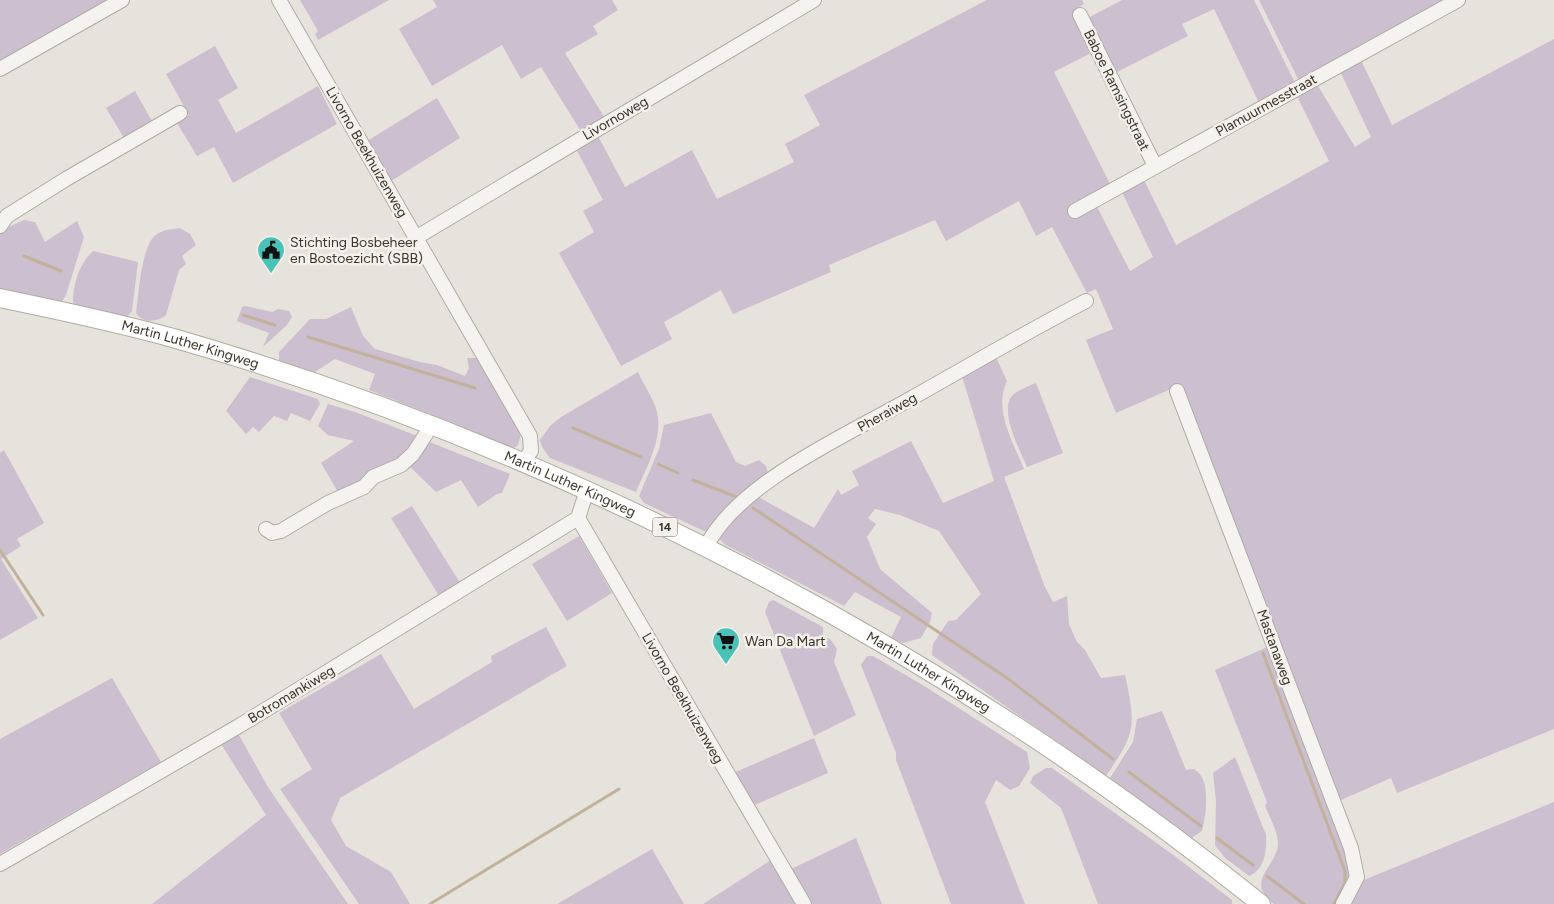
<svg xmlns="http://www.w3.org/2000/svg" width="1554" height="904" font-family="Figtree,sans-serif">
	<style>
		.green { fill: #ccbfcf }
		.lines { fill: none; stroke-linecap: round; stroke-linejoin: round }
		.stream { stroke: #c3b29b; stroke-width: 3 }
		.minor-casing { stroke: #afaba3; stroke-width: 16 }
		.major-casing { stroke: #b0aa9e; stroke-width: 20 }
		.minor { stroke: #f5f3f0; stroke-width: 14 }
		.major { stroke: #fff; stroke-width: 18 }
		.labels { text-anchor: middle; stroke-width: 5; stroke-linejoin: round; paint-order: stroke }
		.shield { fill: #f4f1ec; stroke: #726d63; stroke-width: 1 }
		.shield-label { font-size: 12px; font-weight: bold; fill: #3b3528 }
		.street-label { font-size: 14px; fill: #3b3528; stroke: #f4f1ec }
		.poi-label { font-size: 14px; fill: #3b3528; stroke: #f4f1ec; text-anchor: start }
	</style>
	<rect width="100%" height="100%" fill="#e6e3dd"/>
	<path class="green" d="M0,0H114L0,66Z
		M300,0H389L318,40L315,34L318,31Z
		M433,0H612L618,10L593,26L598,34L565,53L606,120L582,133L541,67L521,79L502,45L432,86L399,29L437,7Z
		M987,0H1082L1084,4L1075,9L1095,51L1054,72L1111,186L1095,203L1130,271L1153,257L1120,188L1142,176L1176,245L1329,161L1295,92L1315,81L1355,147L1371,137L1339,69L1360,58L1392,125L1554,39V729L1397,793L1391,778L1339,801L1180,385L1116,413L1086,340L1113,329L1096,289L1087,293L1052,227L1036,236L1019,201L946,241L935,220L829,265L831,272L733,314L721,290L664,322L672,339L621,366L559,253L594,232L583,211L603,200L575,147L597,134L625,187L692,150L717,199L794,162L785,144L820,125L804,95Z
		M1122,0H1254L1296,85L1260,105L1214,9L1182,24L1188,36L1115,73L1088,18Z
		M1259,0H1451L1300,83Z
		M215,46L238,88L218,100L236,133L318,86L337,124L233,183L214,147L197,156L177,123L189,115L166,74Z
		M135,91L153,123L127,143L106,108Z
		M437,98L460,138L391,181L367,141Z
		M24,220L35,222L45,242L77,221L84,237L66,295L62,301L55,302L0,290V231Z
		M180,228L190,234L196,245L182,256L186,264L179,270L166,315C157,322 143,324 136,313C139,294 141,244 157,234C163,230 172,229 180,228Z
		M93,251L138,262L132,311L126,318L75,306L73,302C73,284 79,264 93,251Z
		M245,306L273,312L278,309L289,311L292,317L287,325L263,347L269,333L237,321L242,307Z
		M351,307L363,336L375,349L420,362L437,365L465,376L469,368L467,358H478L521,434L518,445L510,451L458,425L369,390L375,374L335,359L315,372L293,367L279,360V352L310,319H326Z
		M994,353L1007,381C993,409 1013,442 1024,469L1004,477L1045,587L1053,602L1067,596L1069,624L1077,642L1085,650L1101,678L1125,675C1136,727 1136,732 1106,776L932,655L933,644L948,621L956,620L981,594L939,531L900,515L875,509L868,518L876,524L867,537L880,569L932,613L930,622L921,638L903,643L891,638L901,617L855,592L844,606L724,544L718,537L755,495L814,528L838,489L841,495L859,485L852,471L911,441L943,503L994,481L961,373Z
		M638,372C644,386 657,403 658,418C661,443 645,471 636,492L550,458L542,447L540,440L550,426L561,417Z
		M250,377L318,399L320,404L310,421L291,413L287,421L274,416L259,432L253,427L246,434L226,411Z
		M1036,383L1063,453L1027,467C1020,450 997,408 1014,394C1020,389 1029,386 1036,383Z
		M328,404L355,412L420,437L413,450L339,494L321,463L354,441L328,435L318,426Z
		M711,413L736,462L745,466L759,460L766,466L768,473L709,532H706L644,503L639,496L659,449L664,425Z
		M427,441L510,474L502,493L497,494L478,507L461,480L436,492L407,464Z
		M4,450L44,523L17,539L21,546L1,559L38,618L0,640V453Z
		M412,506L462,586L441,599L391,518Z
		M579,536L612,593L567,621L532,564Z
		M773,600L823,627V635L831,640L837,649L834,662L856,715L814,736L765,612L769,602Z
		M546,627L567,666L340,798L331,820L346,846L391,872L410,904H359L280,789L312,769L279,713L381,654L414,709L492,662L491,656Z
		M1272,645L1349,850L1351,879L1339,904H1274C1243,880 1278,867 1278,843C1278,832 1269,816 1265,806L1267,802L1215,670Z
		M867,656H873L926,687L1027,752L1030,768L1019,786L1010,790L996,780L985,802L1025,904H951L896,760V753L861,665Z
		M112,678L161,762L0,854V739Z
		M1162,711L1186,770L1194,769C1212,779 1206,815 1202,831L1190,839L1110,778L1133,742L1137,719Z
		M239,735L268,787L348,904H152L266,815L221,744Z
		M814,738L828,773L750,807L731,774Z
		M1235,757L1266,835C1267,849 1265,870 1249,876L1225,858L1215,845L1216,801L1213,773Z
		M1046,768H1052L1172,854L1232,900V904H1098L1061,808L1030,783L1033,776Z
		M1554,802V904H1347L1359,882Z
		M856,838L882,904H809L789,870Z
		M652,849L684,904H557Z
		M771,860L797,904H703Z"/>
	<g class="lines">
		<path class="stream" d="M24,256L61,271
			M243,315L275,325
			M308,337L475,388
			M573,428L641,457
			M658,464L678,473
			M693,480L737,497
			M753,508L1007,678L1113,759
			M0,550L43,615
			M1263,653L1345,871V883L1334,904
			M1129,772L1201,826
			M1217,838L1253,865
			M1267,876L1304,904
			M430,904L619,789"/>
		<g class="minor-casing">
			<path id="minor" d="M279,0L530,436L531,451L523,462
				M1080,15L1155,166
				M0,69L122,0
				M1075,211L1458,0
				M0,226L7,216L66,179L180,113
				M417,237L814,0
				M1177,391L1351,848L1357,877L1343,904
				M587,490L578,518L804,904
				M266,529L272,533L281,531L328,503L364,487L373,477L401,465L413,454L426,434
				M706,547C737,483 849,434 910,399C969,366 1026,332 1086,301
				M0,864L239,726L578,518"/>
		</g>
		<g class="major-casing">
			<g id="major">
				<path id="s1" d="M0,298C58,310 116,322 173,338C564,450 944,649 1261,904"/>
			</g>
		</g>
		<use href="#minor" class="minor"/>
		<use href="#major" class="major"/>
	</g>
	<defs>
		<g id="civic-pin" transform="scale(1.4375)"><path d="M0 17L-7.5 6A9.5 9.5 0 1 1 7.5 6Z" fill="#4bc2b7" stroke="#f4f1ec"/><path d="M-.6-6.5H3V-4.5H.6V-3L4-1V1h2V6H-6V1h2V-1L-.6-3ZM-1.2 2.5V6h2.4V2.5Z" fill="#111"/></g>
		<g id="supermarket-pin" transform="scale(1.4375)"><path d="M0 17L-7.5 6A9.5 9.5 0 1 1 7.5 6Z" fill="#4bc2b7" stroke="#f4f1ec"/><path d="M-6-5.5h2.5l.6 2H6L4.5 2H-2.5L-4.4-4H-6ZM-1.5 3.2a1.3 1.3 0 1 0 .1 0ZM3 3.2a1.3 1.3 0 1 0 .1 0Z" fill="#111"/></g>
	</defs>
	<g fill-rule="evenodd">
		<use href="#civic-pin" x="271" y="250"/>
		<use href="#supermarket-pin" x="726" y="641"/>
	</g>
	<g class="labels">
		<rect class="shield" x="652.5" y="517.5" width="25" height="19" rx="4"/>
		<g class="shield-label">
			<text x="665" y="531">14</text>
		</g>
		<g class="street-label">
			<text transform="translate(1117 90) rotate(64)" y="5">Baboe Ramsingstraat</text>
			<text transform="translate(1266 105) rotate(-29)" y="5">Plamuurmesstraat</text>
			<text transform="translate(615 118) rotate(-30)" y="5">Livornoweg</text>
			<text transform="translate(367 152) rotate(60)" y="5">Livorno Beekhuizenweg</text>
			<text dy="5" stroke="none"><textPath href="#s1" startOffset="196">Martin Luther Kingweg</textPath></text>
			<text transform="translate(887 412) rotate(-29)" y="5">Pheraiweg</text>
			<text dy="5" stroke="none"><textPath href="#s1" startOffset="601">Martin Luther Kingweg</textPath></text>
			<text transform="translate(1275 647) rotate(70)" y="5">Mastanaweg</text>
			<text dy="5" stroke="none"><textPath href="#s1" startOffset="1006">Martin Luther Kingweg</textPath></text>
			<text transform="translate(291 694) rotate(-31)" y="5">Botromankiweg</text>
			<text transform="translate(683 698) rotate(60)" y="5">Livorno Beekhuizenweg</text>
		</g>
		<g class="poi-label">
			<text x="290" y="247">Stichting Bosbeheer<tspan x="290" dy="16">en Bostoezicht (SBB)</tspan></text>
			<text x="745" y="646">Wan Da Mart</text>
		</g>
	</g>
</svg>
